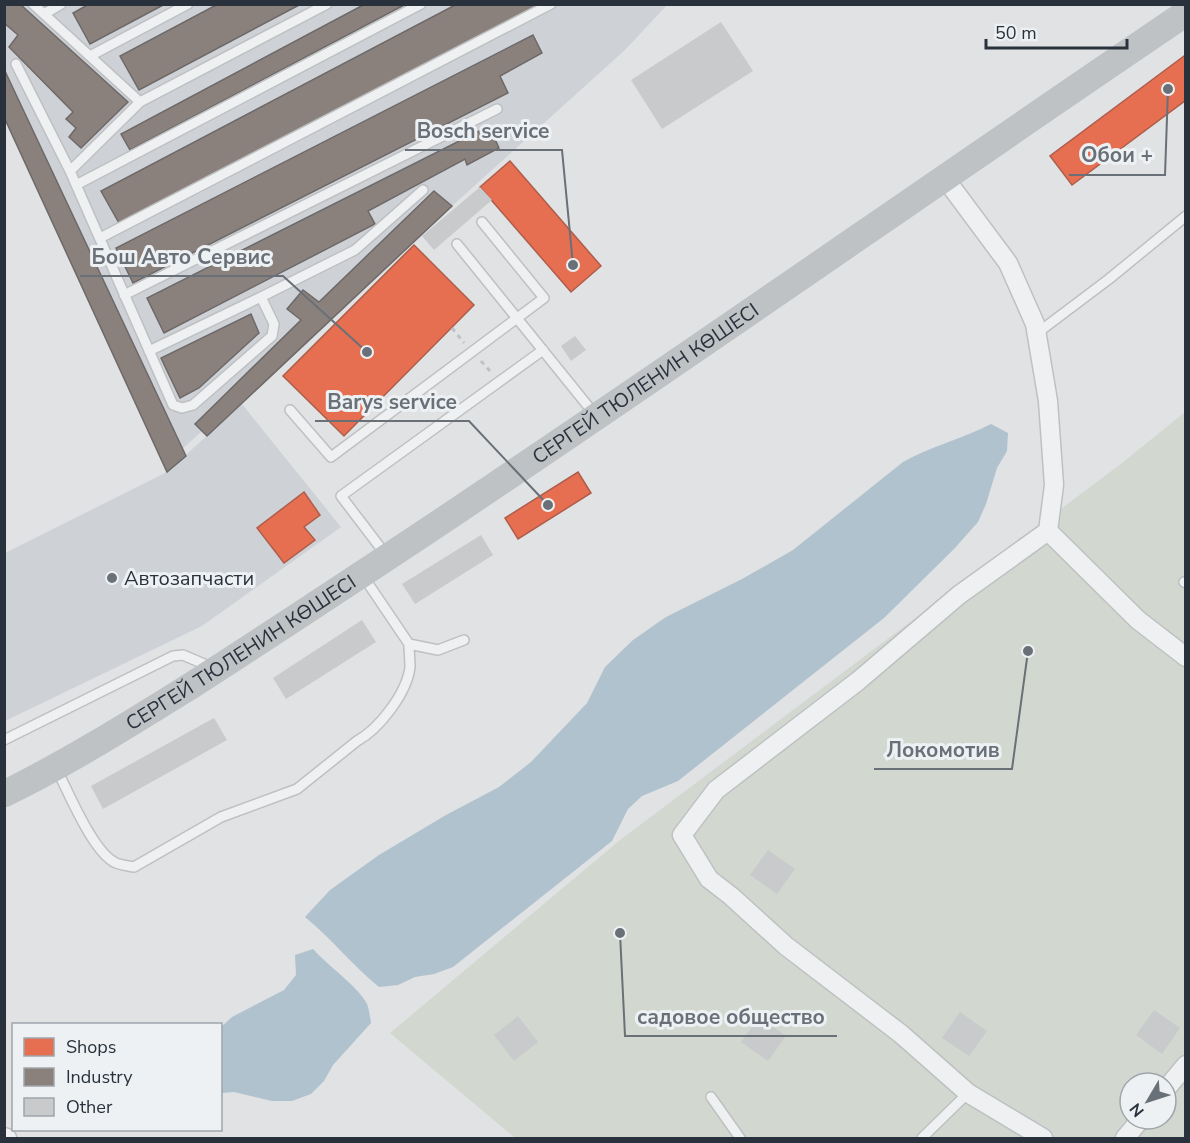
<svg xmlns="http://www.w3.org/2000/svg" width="1190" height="1143" font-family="'Nunito Sans',sans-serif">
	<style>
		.built { fill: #ced2d7 }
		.green { fill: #d2d8d0; fill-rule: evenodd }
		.water { fill: #b0c2cd }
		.shops { fill: #e76f51; stroke: #ae5d4b; stroke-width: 1.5 }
		.industry { fill: #8a817c; stroke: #6d6969; stroke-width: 1.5 }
		.building { fill: #c8cacc }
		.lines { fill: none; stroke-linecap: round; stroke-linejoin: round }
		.service-casing { stroke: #bec0c2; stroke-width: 12 }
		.minor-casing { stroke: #bec0c2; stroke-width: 21 }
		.path { stroke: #bfc3c5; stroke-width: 3; stroke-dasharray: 4.5 4.5; stroke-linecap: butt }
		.service { stroke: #eff0f1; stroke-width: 9 }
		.minor { stroke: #eff0f1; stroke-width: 18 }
		.secondary { stroke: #bec2c4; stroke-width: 27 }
		.poi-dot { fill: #697077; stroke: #edf1f4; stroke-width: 2 }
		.labels { text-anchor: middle; stroke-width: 6; stroke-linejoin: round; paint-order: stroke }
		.street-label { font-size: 20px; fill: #29323c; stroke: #edf1f4 }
		.poi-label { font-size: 20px; fill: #29323c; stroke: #edf1f4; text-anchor: start }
		.leader { fill: none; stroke: #697077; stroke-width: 2 }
		.callout-dot { fill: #697077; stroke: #edf1f4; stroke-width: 2 }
		.callout-label { font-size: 21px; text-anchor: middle; font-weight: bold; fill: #697077; stroke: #edf1f4; stroke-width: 6; stroke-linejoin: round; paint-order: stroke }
	</style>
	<rect width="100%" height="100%" fill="#e0e2e4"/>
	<path class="built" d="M4,5H667L625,50L170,460L5,106Z
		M242,404L341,527L202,626L5,721V553L167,472Z"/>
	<path class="green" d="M1185,412V1138H515L390,1033L620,840L1122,463ZM1130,1083H1166V1119H1130Z"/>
	<path class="water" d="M991,424L1008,433L1007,451L997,468L986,504L978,522L954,549L884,618L678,781L642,796L628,809L612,841L453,967L434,974L415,977L398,985L379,987C352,965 331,938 305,917L330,890L379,855L446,815L499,787L531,762L587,703L605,667L633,640L666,617L742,579L793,550L903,462C931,446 962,439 991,424Z
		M313,949C328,966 358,986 367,1004C369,1009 370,1017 371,1023L333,1065L324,1081L311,1094L292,1101H272L234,1092L221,1093V1027L232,1017L284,990L296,975L295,955Z"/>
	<path class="shops" d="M1184,56L1186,59V100L1072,185L1050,156Z
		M510,161L601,266L571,292L480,187Z
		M414,245L474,305L344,436L283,376Z
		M578,472L591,493L518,539L505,518Z
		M304,492L320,515L304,527L315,540L284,563L257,528Z"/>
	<path class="industry" d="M4,4H20L128,102L81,148L69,137L76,128L66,119L73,112L9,47L18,35L4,23Z
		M89,4H165L90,44L73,13Z
		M218,4H301L139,90L120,56Z
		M365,4H406L130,150L121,134Z
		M457,4H545L119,223L101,191Z
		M533,35L542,53L500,76L508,93L133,283L116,248Z
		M4,69L186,456L167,472L4,117Z
		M489,126L499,148L467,165L465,159L368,211L375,224L164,333L147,298Z
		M434,191L452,206L207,436L195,424L301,320L287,309L303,290L319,302Z
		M251,314L259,333L199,388L180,398L161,358Z"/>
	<path class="building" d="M721,22L753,71L662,129L631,80Z
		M480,187L492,200L434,250L422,236Z
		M575,336L586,350L571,361L561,346Z
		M481,535L493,555L415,604L402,584Z
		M362,620L376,642L286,699L273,678Z
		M214,718L227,740L103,809L91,786Z
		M768,850L795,869L777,894L750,875Z
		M1154,1010L1180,1028L1162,1054L1136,1035Z
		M960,1012L987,1031L969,1056L942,1038Z
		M518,1016L538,1042L514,1061L494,1035Z
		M759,1017L786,1036L768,1061L741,1042Z"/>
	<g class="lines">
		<g class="service-casing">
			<path id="service" d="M33,4L140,102
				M327,4L140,102L70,171L173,405L182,408L193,405L272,336L274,324L261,297L355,250L423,190
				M44,14L61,4
				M90,56L188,4
				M16,64L70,171
				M76,185L421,4
				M100,238L551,4
				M457,244L596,416
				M124,295L497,109
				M1036,334L1109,279L1186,216
				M149,351L261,297
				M290,410L331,457L544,298L482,222
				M386,555L341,496L543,350
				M363,576L409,644L438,650L464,640
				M1184,582L1186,583
				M4,740L173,656L183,655L211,667
				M56,768C68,791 93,853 116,863C121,865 129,866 134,867L221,817L297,789L357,741C379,729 407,693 410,667C410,660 409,651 409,644
				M711,1097L740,1138
				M922,1138L968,1093"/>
		</g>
		<g class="minor-casing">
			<path id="minor" d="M944,177L1008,263L1035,324L1048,401L1054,485L1048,531L959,595L858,681L716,790L682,835L709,879L731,896L786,946L901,1034L968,1093L1043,1138
				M1048,531L1138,620L1186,657
				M1166,1089L1186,1065
				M4,1137L7,1138
				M1125,1138L1141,1119"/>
		</g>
		<path class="path" d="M452,328L464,343
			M481,361L491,372"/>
		<use href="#service" class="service"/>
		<use href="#minor" class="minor"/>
		<path class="secondary" id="s1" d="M4,794C69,762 128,725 189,687C267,637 344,586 421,535C678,364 930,186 1186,13"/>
	</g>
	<circle class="poi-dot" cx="112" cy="578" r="6"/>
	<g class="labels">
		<g class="street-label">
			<text dy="7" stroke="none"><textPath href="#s1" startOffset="762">СЕРГЕЙ ТЮЛЕНИН КӨШЕСІ</textPath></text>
			<text dy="7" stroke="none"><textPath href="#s1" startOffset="276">СЕРГЕЙ ТЮЛЕНИН КӨШЕСІ</textPath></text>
		</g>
		<g class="poi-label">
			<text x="124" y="585">Автозапчасти</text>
		</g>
	</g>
	<path class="leader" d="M573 265L562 150H405M1168 89L1165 175H1069M367 352L283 276H80M548 505L469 421H315M1028 651L1012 769H874M620 933L625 1036H837"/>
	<g class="callout-dot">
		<circle cx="573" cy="265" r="6"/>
		<circle cx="1168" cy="89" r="6"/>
		<circle cx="367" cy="352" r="6"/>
		<circle cx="548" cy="505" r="6"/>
		<circle cx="1028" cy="651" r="6"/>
		<circle cx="620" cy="933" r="6"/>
	</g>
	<g class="callout-label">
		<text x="483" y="138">Bosch service</text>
		<text x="1117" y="162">Обои +</text>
		<text x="181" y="264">Бош Авто Сервис</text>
		<text x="392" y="409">Barys service</text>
		<text x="943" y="757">Локомотив</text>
		<text x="731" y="1024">садовое общество</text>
	</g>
	<rect width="1190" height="1143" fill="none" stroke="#29323c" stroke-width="12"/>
	<rect x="12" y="1023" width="210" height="108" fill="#edf1f4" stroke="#9fa5aa" stroke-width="1.5"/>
	<rect x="24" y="1038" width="30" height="18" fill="#e76f51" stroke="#9fa5aa" stroke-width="1.5"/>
	<text x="66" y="1053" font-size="18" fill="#29323c">Shops</text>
	<rect x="24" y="1068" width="30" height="18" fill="#8a817c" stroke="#9fa5aa" stroke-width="1.5"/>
	<text x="66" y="1083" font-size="18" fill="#29323c">Industry</text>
	<rect x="24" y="1098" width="30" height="18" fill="#c8cacc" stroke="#9fa5aa" stroke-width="1.5"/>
	<text x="66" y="1113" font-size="18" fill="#29323c">Other</text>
	<g transform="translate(1148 1101) rotate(231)"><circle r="28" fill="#edf1f4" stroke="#9fa5aa" stroke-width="1.5"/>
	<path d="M0-4.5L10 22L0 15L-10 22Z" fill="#697077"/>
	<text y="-9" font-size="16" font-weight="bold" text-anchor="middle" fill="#29323c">N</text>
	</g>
	<path d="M986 39v9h141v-9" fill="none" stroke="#29323c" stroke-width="3"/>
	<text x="995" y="39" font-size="18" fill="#29323c" stroke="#edf1f4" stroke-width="4.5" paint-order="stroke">50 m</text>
</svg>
